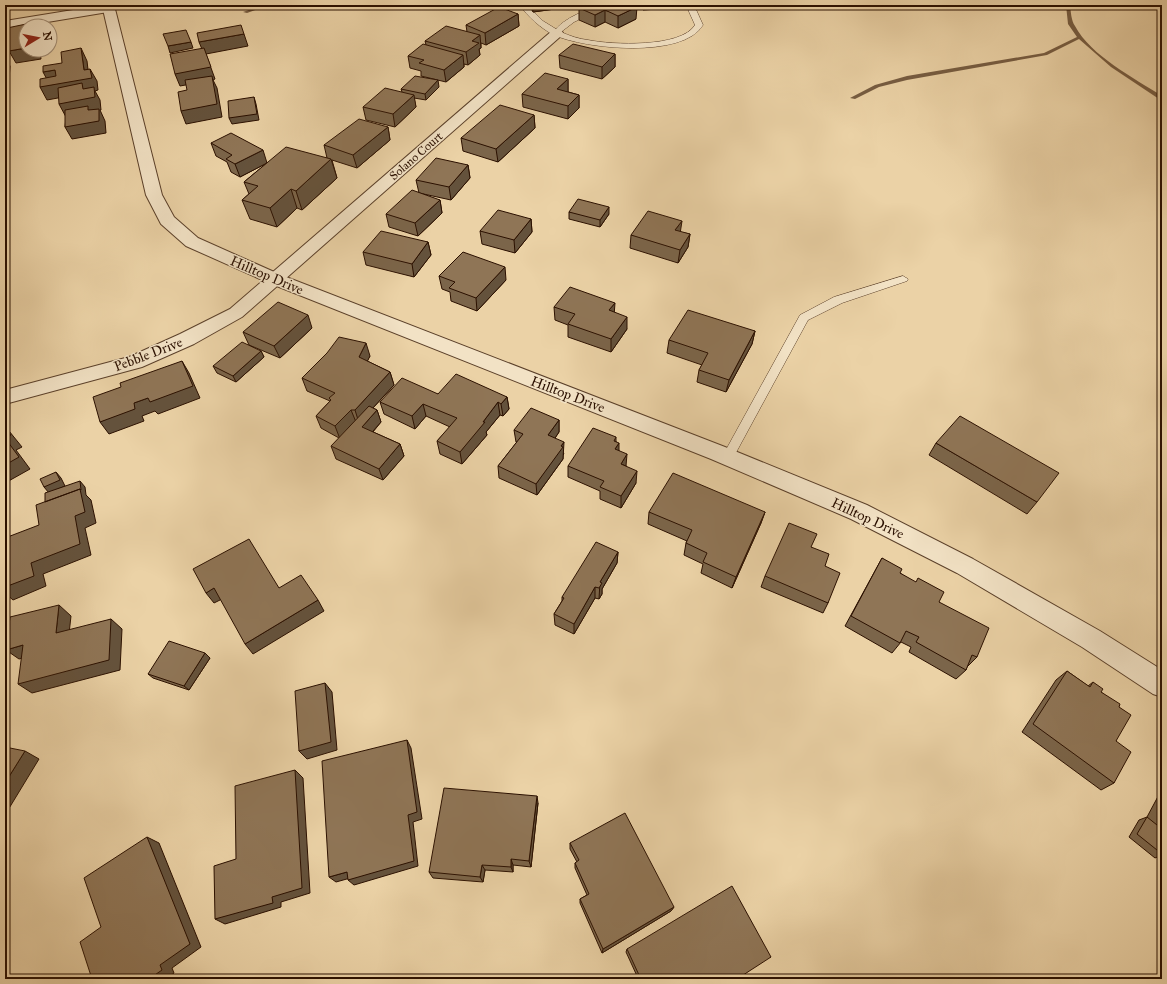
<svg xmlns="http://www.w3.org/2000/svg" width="1167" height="984" font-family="'IM FELL Great Primer',serif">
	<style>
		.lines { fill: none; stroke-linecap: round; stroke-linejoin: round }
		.stream { fill: #775d42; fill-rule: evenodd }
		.service-casing { stroke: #5b402a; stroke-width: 1 }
		.minor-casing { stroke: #5b402a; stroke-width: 2 }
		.tertiary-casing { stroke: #5b402a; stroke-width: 2 }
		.service { fill: #f2e2c5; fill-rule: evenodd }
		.minor { fill: #f2e2c5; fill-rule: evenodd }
		.tertiary { fill: #f2e2c5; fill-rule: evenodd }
		.wall { fill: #7b654a; stroke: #2b1000 }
		.shaded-wall { fill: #64523c; stroke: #2b1000 }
		.building { fill: #8f7556; stroke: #2b1000 }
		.labels { text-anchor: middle; stroke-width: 3; stroke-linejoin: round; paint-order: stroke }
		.far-street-label { font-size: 12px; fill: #2b1000; stroke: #f2e2c5 }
		.street-label { font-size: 14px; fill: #2b1000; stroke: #f2e2c5 }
	</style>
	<rect width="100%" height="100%" fill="#ebd2a6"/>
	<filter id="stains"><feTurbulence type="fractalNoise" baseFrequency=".005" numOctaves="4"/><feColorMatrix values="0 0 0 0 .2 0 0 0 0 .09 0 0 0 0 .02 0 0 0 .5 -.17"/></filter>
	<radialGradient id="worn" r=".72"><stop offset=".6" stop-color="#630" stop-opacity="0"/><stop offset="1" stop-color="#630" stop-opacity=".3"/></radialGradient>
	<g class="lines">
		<path class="stream" d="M263,5H270L247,13L243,12Z
			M1066,5H1070C1071,12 1071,20 1075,26C1091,56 1134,78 1162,96V101L1111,67L1079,39L1047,55L907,80L879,87L855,99L850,98L875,85L907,76L1044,53L1077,37L1068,24Z"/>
		<g class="service-casing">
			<path id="service" d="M519,5H527L543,21L556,29C566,17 594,5 610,5L574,22L561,32C570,36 579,39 588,40C612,45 681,48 695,25L686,5H694L703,25C683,59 585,49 554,35C540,28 529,17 519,5Z
				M903,276L908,279L907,281L842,303L808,320L732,460L728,462L724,460L722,457L800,315L834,297Z"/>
		</g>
		<g class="minor-casing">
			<path id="minor" d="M104,5H112L114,8L112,11L108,12L5,29V21Z
				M557,29L561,30L563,33L561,36L242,317L194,344L142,367L5,404V390L129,357L180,334L230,309L553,30Z"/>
		</g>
		<g class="tertiary-casing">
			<path id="tertiary" d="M102,5H114L162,195L174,217L198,238L281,275L725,447L867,505L973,559L1100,631L1162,670V697L1153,694L1082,647L957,573L851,519L711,459L269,283L186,246L161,224L146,195Z"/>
		</g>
		<use href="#service" class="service"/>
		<use href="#minor" class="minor"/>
		<use href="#tertiary" class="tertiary"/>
	</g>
	<path class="wall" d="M529,5H562V8L533,12Z
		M586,5L636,19L618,28L605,22L595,27L579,20V8Z
		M641,5H689V7L643,10Z
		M518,14L519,26L486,45L481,43V48L479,49L480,55L468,65L464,64V67L446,82L421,76V71L410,68L408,56L426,45L425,41L467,32L466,25Z
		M615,54V67L602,79L560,68L559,55Z
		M568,79V92L579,95V108L568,119L523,107L522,94Z
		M439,87L426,100L414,98L416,107L395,127L366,120L363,107L402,92L401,89Z
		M534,115L535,128L498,162L463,151L461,138Z
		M388,127L390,140L357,168L332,160L337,178L302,210L297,208L277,227L250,219L242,200L249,194L244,182L267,163L240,177L231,172L227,162L216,156L211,143L267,163L327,158L324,145Z
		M468,165L470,178L451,200L419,193L416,180Z
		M440,200L442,213L418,236L389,227L386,214Z
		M569,212L609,214L600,227L569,219Z
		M531,219L532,232L515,253L482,244L480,231Z
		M680,232L690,234L688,247L678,263L630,248L631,235Z
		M428,242L431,255L414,277L366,265L363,252Z
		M439,276L506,280L477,311L451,301L450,292L442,289Z
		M554,307L614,312L627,329L611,352L568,337V325L555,320Z
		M312,328L280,358L249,345L243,332Z
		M755,331L752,344L726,392L697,382L699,370L702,365L667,353L669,340Z
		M261,351L264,357L236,382L217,373L213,366Z
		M370,356L367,361L390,372L394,385L373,408L377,410L381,422L373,432L400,444L404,456L383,480L336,459L331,446L339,438L321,428L316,416L330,401L307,391L302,378Z
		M438,394L507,397L509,409L503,416L500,415L486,432L487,435L462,464L440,454L437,441L450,427L426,416L415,429L384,414L380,402Z
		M559,420V432L555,438L564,454L563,455V459L537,495L499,478L498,466L517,442H516L514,430Z
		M616,437V441L619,451L626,466L636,483L621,508L600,499V491L568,477V466Z
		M936,443L1037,502L1027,514L929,455Z
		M649,512H765L761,523L732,588L701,573L703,564L684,555L686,543L687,541L648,524Z
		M811,547L825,566L828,603L823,613L761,587L765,576Z
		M618,552L617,563L602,589V594L599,599L595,598L574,634L555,625L554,614L562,601V597Z
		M882,558L900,573L939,602L977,657L967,667L966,670L956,679L909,652L911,647L901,642L892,653L845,626Z
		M210,658L189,690L153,678L148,674Z
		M1067,671L1088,686L1093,682L1101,692L1119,707L1116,741L1114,783L1101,790L1022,732L1056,680Z
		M1162,789V855L1155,858L1129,837L1139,820L1147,817Z
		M538,803L531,867L513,865V872L485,870L483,882L433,878L429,872Z
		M570,843L674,907L671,911L602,953L580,903V899L587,895L575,868V863L577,862L570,849Z
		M627,949L771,957L637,976L626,952Z"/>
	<path class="shaded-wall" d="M8,5H34L10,9Z
		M533,5H562V8L533,12Z
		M637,7L636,19L618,28V16Z
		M605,10V22L595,27V15Z
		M518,14L519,26L486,45L485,33Z
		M244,34L248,46L206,54L215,79L213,80L217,88L222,117L186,124L181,111L213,80L180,86L175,74L204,54L199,42Z
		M480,35L481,48L479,49L480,55L468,65L466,52L472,41Z
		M191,42L193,48L170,53L168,46Z
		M26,48V50H40L41,59L16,63L9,51Z
		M81,48L87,61L89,78L90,69L97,81L98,90L95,91L100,100L101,110H100L105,121L106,133L72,139L65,127L66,117L59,104L85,93L47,100L40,87L84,70Z
		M615,54V67L602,79V67Z
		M463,55L464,67L446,82L444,70Z
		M6,60L10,66L9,80L5,81Z
		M55,70L62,82L50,85L43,72Z
		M568,79V92L558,102L557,89Z
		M438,80L439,87L426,100L425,94Z
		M414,95L416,107L395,127L393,114Z
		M579,95V108L568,119V106Z
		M254,97L256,104L259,120L232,124L229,118Z
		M534,115L535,128L498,162L496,149Z
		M388,127L390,140L357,168L353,155Z
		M263,150L267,163L240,177L235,164Z
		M331,159L337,178L302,210L296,191Z
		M468,165L470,178L451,200L449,187Z
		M291,189L297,208L277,227L270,208Z
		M440,200L442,213L418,236L415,223Z
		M609,207V214L600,227V220Z
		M531,219L532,232L515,253L514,240Z
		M682,221L680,234L675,230Z
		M690,234L688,247L678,263L680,250Z
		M428,242L431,255L414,277L412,264Z
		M505,267L506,280L477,311L476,298Z
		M615,303L614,316L609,310Z
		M308,315L312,328L280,358L274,346Z
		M627,317V329L611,352V339Z
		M755,331L752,344L726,392L729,380Z
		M366,343L370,356L363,370L359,357Z
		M261,351L264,357L236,382L233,376Z
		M182,361L189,373L200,398L158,414L155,411L142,416L144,421L109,434L100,422L134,403L148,398Z
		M390,372L394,385L359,423L355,410Z
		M507,397L509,409L503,416L501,404Z
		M498,402L500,415L486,432L487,435L462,464L460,452L483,422Z
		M423,404L426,416L415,429L412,416Z
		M351,410L356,422L340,439L335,426Z
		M377,410L381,422L366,439L362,427Z
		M559,420V432L549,447L548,435Z
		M5,426L22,447L16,450L30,469L5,483Z
		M564,442L563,459L537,495L536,484Z
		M619,443V455L615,449Z
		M400,444L404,456L383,480L379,469Z
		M627,454L626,466L621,464Z
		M637,471L636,483L621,508V496Z
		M56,472L61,478L65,486L49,493L44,487Z
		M80,481L85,487L86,495L91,500L96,523L85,528L91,555L43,574L46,586L13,600L5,593V587L31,563L52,512Z
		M765,512L761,523L732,588L736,577Z
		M618,552L617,563L602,589V594L599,599L600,582Z
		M595,587V598L574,634V624Z
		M214,588L222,599L214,603L206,593Z
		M318,600L324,611L253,654L245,644Z
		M59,605L71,616L68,643L56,633Z
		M111,619L122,629L120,670L32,693L18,684Z
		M23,645L36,655L19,659L6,650Z
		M205,653L210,658L189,690L184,686Z
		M325,683L332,692L337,750L307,759L299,751Z
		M407,740L411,748L422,819L413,822L418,866L354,885L348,880L408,815Z
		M25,751L39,759L8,810L5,809V783Z
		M295,770L303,778L310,893L281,902V907L225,924L215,919L272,897Z
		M537,796L538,803L531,867L529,861Z
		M147,837L159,843L201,947L172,968L174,973L166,979H149Z
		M511,859L513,865V872L511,867Z
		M482,865L485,870L483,882L480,877Z
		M347,872L354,877L336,882L329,877Z
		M674,907L671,911L602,953L603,949Z"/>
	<path class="building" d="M586,5H632L637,7L618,16L605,10L595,15L579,8Z
		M499,7L518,14L485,33L466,25Z
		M31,23L32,26H26V48L9,51L7,28Z
		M241,25L244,34L199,42L197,33Z
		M446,26L480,35L472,41L479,43L466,52L425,41Z
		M186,30L191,42L168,46L163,34Z
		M423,44L463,55L444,70L419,63L424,60L408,56Z
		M573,44L615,54L602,67L559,55Z
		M81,48L84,70L90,69L92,78L40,87V79L56,76L55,70L43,72V66L62,63L61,52Z
		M204,48L211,67L175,74L170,54Z
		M5,60H6L5,74Z
		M545,73L568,79L557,89L579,95L568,106L522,94Z
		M212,76L217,104L181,111L178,92L187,90L185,80Z
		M415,76L438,80L425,94L401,89Z
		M82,83L83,89L94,87L95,97L59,104L58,88Z
		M385,88L414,95L393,114L363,107Z
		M254,97L257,114L229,118L228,101Z
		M500,105L534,115L496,149L461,138Z
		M88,106V110L99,109V121L65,127V110Z
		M359,119L388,127L353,155L324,145Z
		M231,133L263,150L235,164L226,159L232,155L211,143Z
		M286,147L331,159L296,191L291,189L270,208L242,200L258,186L244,182Z
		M436,158L468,165L449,187L416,180Z
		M412,190L440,200L415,223L386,214Z
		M578,199L609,207L600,220L569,212Z
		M498,210L531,219L514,240L480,231Z
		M648,211L682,221L675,230L690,234L680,250L631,235Z
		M381,231L428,242L412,264L363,252Z
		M463,252L505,267L476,298L449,288L455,282L439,276Z
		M570,287L615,303L609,310L627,317L611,339L568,324L575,314L554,307Z
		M278,302L308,315L274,346L243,332Z
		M688,310L755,331L729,380L699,370L708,353L669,340Z
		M339,337L366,343L359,357L390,372L355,410H351L335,426L316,416L331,400L329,398L335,393L302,378L327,353Z
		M242,342L261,351L233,376L213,366Z
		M182,361L193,386L150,402L148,398L134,403L135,409L100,422L93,397L121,387L120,383Z
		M456,374L507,397L501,404L498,402L483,422H485L460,452L437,441L457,418L423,404L412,416L380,402L402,378L438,394Z
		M369,406L377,410L362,427L400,444L379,469L331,446Z
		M531,408L559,420L548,435L564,442L561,446L563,447L536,484L498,466L523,434L514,430Z
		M960,416L1059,473L1037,502L936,443Z
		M5,428L11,435L5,438Z
		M593,428L616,437L614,441L619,443L615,449L627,454L621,464L637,471L621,496L600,487L604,481L568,466Z
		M5,438L19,457L5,465Z
		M56,472L60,480L44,487L40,479Z
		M673,473L765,512L736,577L703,562L707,553L686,543L692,530L649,512Z
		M80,481L81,490L80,489L45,502V493Z
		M80,489L85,512L75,516L80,544L31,563L34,576L5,587V538L39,525L36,505Z
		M789,523L817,534L811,547L829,554L825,566L840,573L828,603L765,576Z
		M249,539L279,588L301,575L318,600L245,644L214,588L206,593L193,569Z
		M596,542L618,552L600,582L602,583L599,588L595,587L574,624L554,614L564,598L562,597Z
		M882,558L902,569L900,573L916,582L918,578L944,592L939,602L989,628L977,657L972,655L966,670L916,642L919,637L906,631L900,643L851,616Z
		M59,605L56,633L111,619L109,660L18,684L23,645L6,650L10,617Z
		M169,641L205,653L184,686L148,674Z
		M1067,671L1090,687L1093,682L1103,689L1101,692L1120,704L1119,707L1131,715L1116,741L1131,752L1114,783L1033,724Z
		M325,683L331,742L299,751L295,691Z
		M407,740L417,812L408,815L414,861L348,880L347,872L329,877L322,761Z
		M5,747L25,751L5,783Z
		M295,770L302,888L272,897L273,903L215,919L214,866L236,859L235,786Z
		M444,788L537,796L529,861L511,859V867L482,865L480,877L429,872Z
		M625,813L674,907L603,949L580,899L589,894L575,863L579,860L570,843Z
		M1147,817L1162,829V854L1137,834Z
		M147,837L190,944L160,965L162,970L149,979H92L80,942L101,927L84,878Z
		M732,886L771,957L737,979H633L639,975L627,949Z"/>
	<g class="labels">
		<g class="far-street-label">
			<text transform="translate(416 156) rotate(-41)" y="4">Solano Court</text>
		</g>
		<g class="street-label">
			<text transform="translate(267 275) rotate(23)" y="5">Hilltop Drive</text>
			<text transform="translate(148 354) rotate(-21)" y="5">Pebble Drive</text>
			<text transform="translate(568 394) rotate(21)" y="5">Hilltop Drive</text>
			<text transform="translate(868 518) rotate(25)" y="5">Hilltop Drive</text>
		</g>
	</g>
	<rect width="1167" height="984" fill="none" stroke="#ebd2a6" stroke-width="20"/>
	<rect x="6" y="6" width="1155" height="972" fill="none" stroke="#2b1000" stroke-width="2"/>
	<rect x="10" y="10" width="1147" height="964" fill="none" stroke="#2b1000"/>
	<g transform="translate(38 38) rotate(80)"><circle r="19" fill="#f2e2c5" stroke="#a28e76"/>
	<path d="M0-3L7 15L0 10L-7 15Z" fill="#8f2418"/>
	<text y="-6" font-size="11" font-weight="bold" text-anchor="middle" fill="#2b1000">N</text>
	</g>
	<rect width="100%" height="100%" filter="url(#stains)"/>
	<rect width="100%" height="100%" fill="url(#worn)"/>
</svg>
